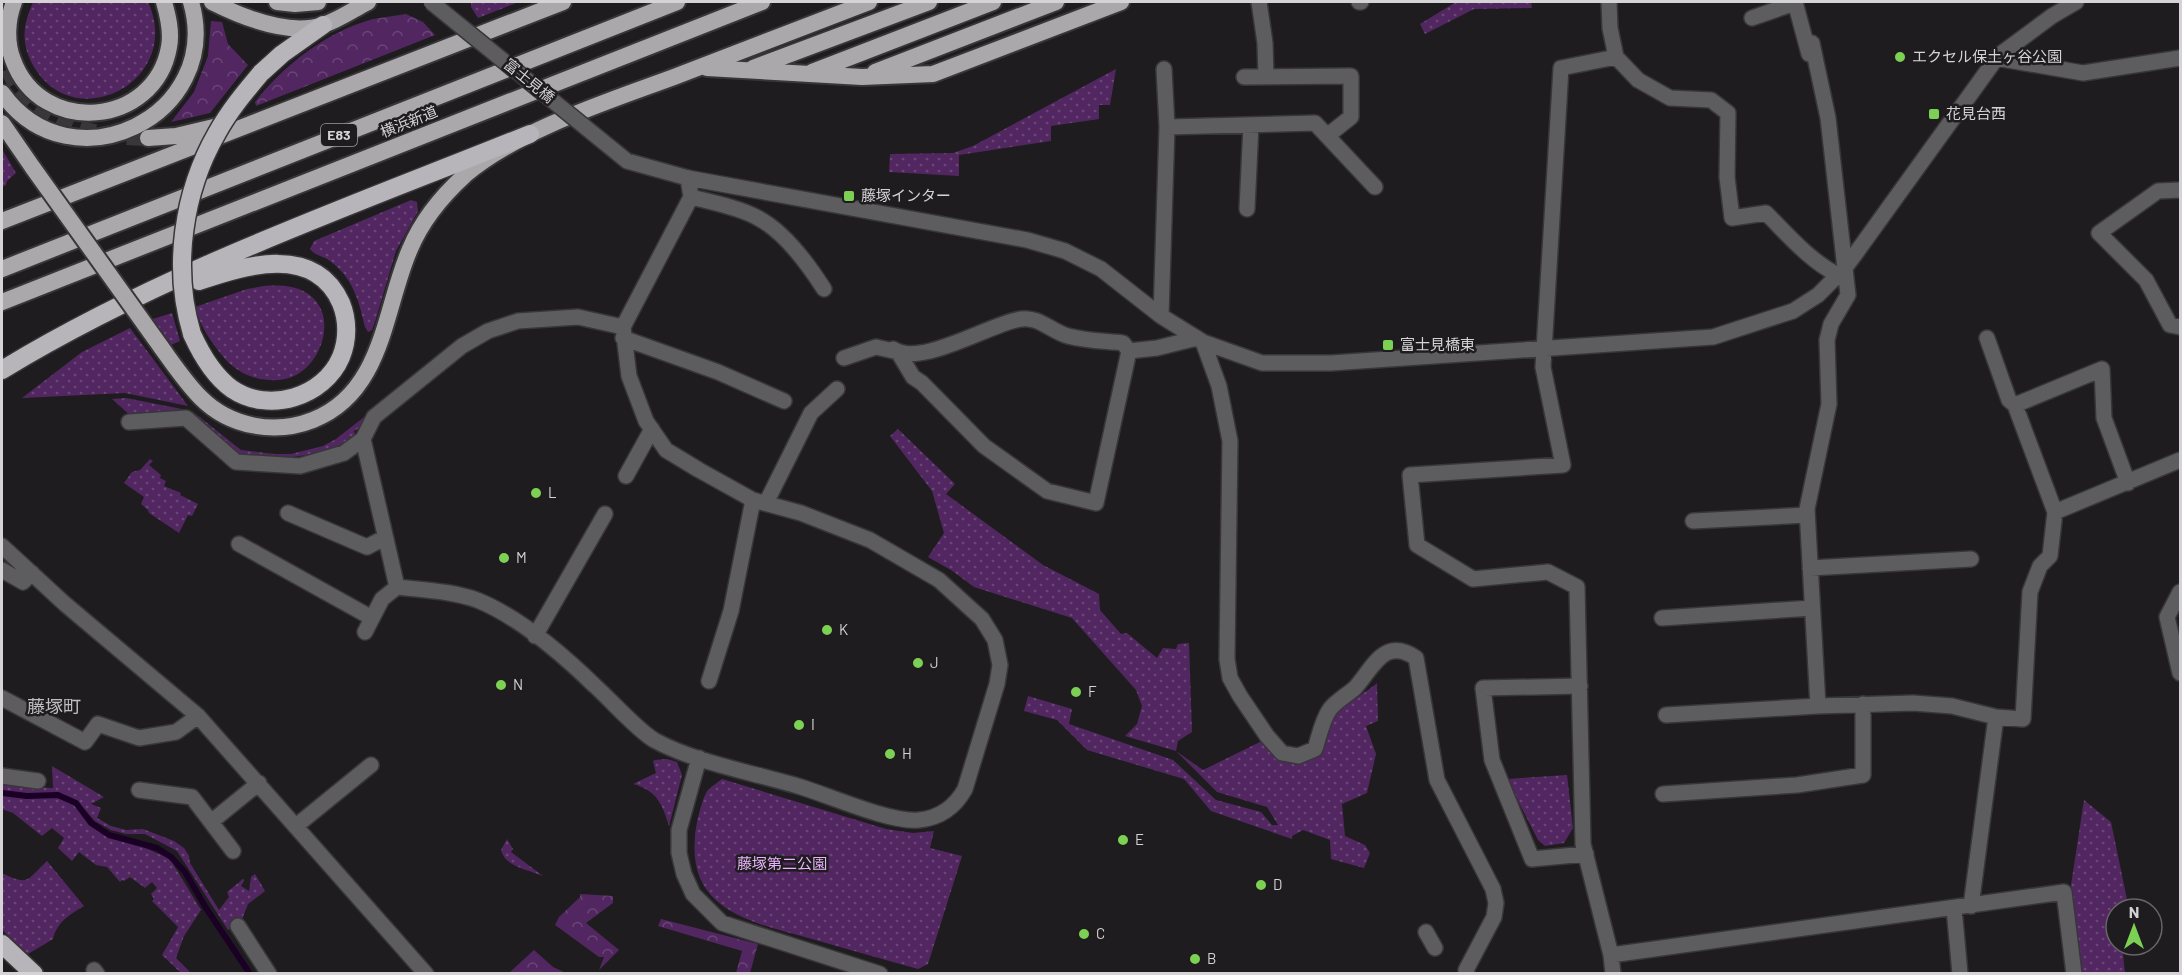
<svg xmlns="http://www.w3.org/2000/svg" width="2182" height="975" font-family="Barlow,'Noto Sans JP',sans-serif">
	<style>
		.grass { fill: url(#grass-dots) }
		.forest { fill: url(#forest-crowns) }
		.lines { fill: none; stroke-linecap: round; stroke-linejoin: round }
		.stream { stroke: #1b0025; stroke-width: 6 }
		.trunk-tunnel { stroke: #39373a; stroke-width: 16; stroke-dasharray: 16 8; stroke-linecap: butt }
		.minor-casing { stroke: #383638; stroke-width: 18 }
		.tertiary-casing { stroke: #383638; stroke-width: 18 }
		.trunk-casing { stroke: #383638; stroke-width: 20 }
		.motorway-casing { stroke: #383638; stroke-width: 21 }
		.minor { stroke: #5d5c5e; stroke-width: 15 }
		.tertiary { stroke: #5d5c5e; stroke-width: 15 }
		.trunk { stroke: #aba8ac; stroke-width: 16 }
		.motorway { stroke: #b8b5ba; stroke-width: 18 }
		.tertiary-bridge-casing { stroke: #383638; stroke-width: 18; stroke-linecap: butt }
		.trunk-bridge-casing { stroke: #383638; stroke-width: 20; stroke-linecap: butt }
		.motorway-bridge-casing { stroke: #383638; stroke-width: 21; stroke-linecap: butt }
		.tertiary-bridge { stroke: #5d5c5e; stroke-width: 15 }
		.trunk-bridge { stroke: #aba8ac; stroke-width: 16 }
		.motorway-bridge { stroke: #b8b5ba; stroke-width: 18 }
		.poi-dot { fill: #7cd154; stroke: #1e1c1f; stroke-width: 2 }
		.labels { text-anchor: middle; stroke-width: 5; stroke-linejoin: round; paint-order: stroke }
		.shield { fill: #1e1c1f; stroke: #9e9c9e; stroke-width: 1.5 }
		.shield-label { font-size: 14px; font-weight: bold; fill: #d5d3d5 }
		.poi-label { font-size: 15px; fill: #d5d3d5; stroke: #1e1c1f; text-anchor: start }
		.street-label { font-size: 15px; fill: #d5d3d5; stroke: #1e1c1f }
		.park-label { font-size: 15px; fill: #e8b3fb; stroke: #1e1c1f }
		.quarter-label { font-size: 18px; fill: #c0bdc1; stroke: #1e1c1f }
	</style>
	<defs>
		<pattern id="grass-dots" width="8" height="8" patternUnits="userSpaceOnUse" patternTransform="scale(1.5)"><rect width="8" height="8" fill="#522761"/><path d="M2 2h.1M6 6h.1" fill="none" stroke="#6a4577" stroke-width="1.8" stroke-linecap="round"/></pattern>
		<pattern id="forest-crowns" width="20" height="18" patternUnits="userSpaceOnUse" patternTransform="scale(1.5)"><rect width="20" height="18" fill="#522761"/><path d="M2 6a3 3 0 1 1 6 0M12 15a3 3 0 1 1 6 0" fill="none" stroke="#6a4577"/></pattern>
	</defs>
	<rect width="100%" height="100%" fill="#1e1c1f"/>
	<path class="grass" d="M33,2H148C184,80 76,137 34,67C27,55 23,42 25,28C26,19 30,10 33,2Z
		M471,2H519L478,18L471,7Z
		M1456,2H1531L1532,8L1474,9L1425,34L1420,24Z
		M1116,69L1110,105H1099V119L1051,126V141L959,155V176L889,172L890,154L953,153L973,146Z
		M2,149L16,173L7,181L6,185L2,187Z
		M411,200L417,202L418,211L396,251L375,322L372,330L368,332L365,327C359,301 353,278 330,261C324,256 315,256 310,249L314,241Z
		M264,286C280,285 299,285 312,297C336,318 322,362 296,375C285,381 272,381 260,379C246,376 234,369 225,359C212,343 200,327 195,307L247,289Z
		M172,313L180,341L171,345L153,319Z
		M130,328L188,406L125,393L22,398L82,352Z
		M126,398L192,411L241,450L274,454H291L323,446L336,439L368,414L366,424L354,431L355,434L344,444L318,453L281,459L239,454L188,412L131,416L112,399Z
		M898,429L955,484L946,494L1043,565L1099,594L1100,610L1121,634L1127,633L1157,658L1163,648L1176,649L1178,644L1189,643L1192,732L1178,741L1176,751L1203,770L1262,741L1275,755L1319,751C1326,740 1327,726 1335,716C1343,705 1366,693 1377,683L1378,721L1366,726L1376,754L1367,793L1342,804L1345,836L1365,845L1370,853L1364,868L1331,859L1330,840L1303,830L1292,836V839L1211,811L1184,779L1087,750L1057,720L1024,711L1028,696L1072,709L1069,724L1173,760L1216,800L1261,812L1272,825H1278L1267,807L1217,792L1176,751L1125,736L1137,724L1142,706L1136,690L1072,618L974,587L951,570L928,557L944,533L932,491L890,436Z
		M150,459L153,461L149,465L161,475L160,478L166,481L164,486L181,493L180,495L198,504L192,516L188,515L179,533L149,513L148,510L141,504L144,497L124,483L132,472L140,470Z
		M667,759L677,762L682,775L669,826C662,803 657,791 633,784L656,773L653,761L655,760Z
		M52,766L104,797L91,804L101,808L97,818L111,826L126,830L143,829L174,841L184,848L189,856L190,863L219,910L229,897L227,892L243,879L244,881L241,886L249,891L251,877L255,874L265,891L248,904L241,922L228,930L177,851L145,834H126L111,830L95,821L78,802L58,793L27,794L2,791V781L32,787L53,788Z
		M1567,775L1573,828L1564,843L1545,846L1538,840L1507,779Z
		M722,779L886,829L913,833L934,831L930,848L962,856L928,964L918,969C882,959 847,949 812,939C756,923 688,913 695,838C695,828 702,797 708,790C712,786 718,782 722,779Z
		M2,794L29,798L58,797L75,804L90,824L108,837L141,846L170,859L201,910L184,936L176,958L191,973H181L162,955L178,927L152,901L154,899L151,894L157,888L152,882L145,888L130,877L124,881L122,880L120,882L107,867L96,865L79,852L72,861L58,848L64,838L52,828L42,836L13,813L2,809Z
		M2084,800L2111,822L2129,909H2116V945H2122L2125,973L2079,974L2071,885Z
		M507,839L513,849L511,852L543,876C529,870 505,867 501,850Z
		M47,861L84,906C69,915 57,922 53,939L28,954L2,930V873C29,886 26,881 47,861Z"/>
	<path class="forest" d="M406,14L423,22L435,35L256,106L255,102C284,65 326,32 373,19C384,17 395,16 406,14Z
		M211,21L222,22L228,44L248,65L210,113L171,122L194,92L208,56Z
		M580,894L613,896V903L586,923L619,950L599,970L604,957H599L555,925L559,917L580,897Z
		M661,919L758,944L750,973H736L742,951L658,926Z
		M534,950L553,967L566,973H509Z"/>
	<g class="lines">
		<path class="stream" d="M2,793L27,796L58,795L76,803L91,823L109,835L157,848L171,857L185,872L206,908L250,974"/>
		<path class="trunk-tunnel" d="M2,46C11,116 87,138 148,138"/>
		<g class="minor-casing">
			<path id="minor" d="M1259,2L1265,43L1266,77
				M1359,2H1361
				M1609,2L1610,28L1616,57L1638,80L1670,98L1711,100L1728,113L1727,177L1732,218L1766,213C1788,235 1810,261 1838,275
				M1795,2L1809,54
				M1752,18L1795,3
				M1812,43L1828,118L1848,295L1831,324L1827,340L1829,404L1807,509L1818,706L1913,703L1952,706L1996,717L1971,906
				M1996,58L2083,73L2180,58
				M1244,77L1351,76V117L1327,136
				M1167,127L1315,123L1375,187
				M2180,190L2158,191L2099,233L2146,280L2170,325L2180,327
				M691,197C711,202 741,208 758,218C785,232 808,264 824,289
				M1247,209L1251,125
				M1161,316L1167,127L1164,69
				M623,338L718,372L784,401
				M1987,338L2009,400L2015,405L2055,512L2050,556L2040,566L2030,592L2023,719L1996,717
				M1203,342L1219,386L1230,441L1227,659L1230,678L1240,696L1267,736L1282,753L1298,756L1315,749C1319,737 1322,720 1330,709C1336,701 1347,695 1355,688C1373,668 1384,636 1416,658L1437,780L1493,889L1496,903L1494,917L1466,970L1467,974
				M893,349C921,368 991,323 1021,319C1039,316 1052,332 1068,336C1086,341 1105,341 1123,343L1129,351L1157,348L1197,338
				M844,358L876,347L898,352L913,377L922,383L984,446L1047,491L1096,503L1129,351
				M2015,405L2102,369L2104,418L2128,483
				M129,422L186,418L236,462L300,466L344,453L363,439L374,417L462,346L488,331L518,321L578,317L623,327
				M363,439L397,587C423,590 452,591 477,600C519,617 562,654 594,685C611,700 636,729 654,740C696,763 755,773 801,787C830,796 891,823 919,820C939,818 955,807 965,789L997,684L1000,665L995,640L982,619L939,580L870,540L801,513L753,500L699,470L666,450L646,421L629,376L623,327L691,197L688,178L1027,240L1065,251L1101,269L1161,316L1203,342L1262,363H1331L1713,337L1793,311L1818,295L1844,269L1856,253L1998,56L2052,16L2076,2
				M626,476L652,429
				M766,503L811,413L837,389
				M2055,512L2180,460
				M288,513L367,547L384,538
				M1693,521L1807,515
				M239,544L372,618
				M2,546L65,604L198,716L426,974
				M1810,568L1971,559
				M2,570L23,582L32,573
				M2180,592L2167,617L2180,673
				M1662,618L1812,608
				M365,632L382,599L397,587
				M535,636L605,514
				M709,681L731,611L753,500
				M1580,686L1483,688L1492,760L1532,859L1586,854
				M2,698L85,742L98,724L139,738L176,732L198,716
				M1666,715L1818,706
				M699,758L679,830V853L684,874L693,894L722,923L880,974
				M2,776L38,781
				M139,790L192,797L233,851
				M1663,794L1797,785L1863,775V704
				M211,822L259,783
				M296,826L371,765
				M1954,908L1960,974
				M238,926L269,974
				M1426,932L1435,948
				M1611,955L2064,892L2074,974
				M94,970L97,974
				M1613,974L1611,955L1583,844L1577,587L1548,572L1473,579L1417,545L1410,475L1563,465L1543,367L1561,68L1616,57"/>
		</g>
		<g class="tertiary-casing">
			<path id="tertiary" d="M627,161L688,178"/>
		</g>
		<g class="trunk-casing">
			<path id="trunk" d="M14,2C7,20 6,42 13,60C41,137 155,127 169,47C172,32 168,16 164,2
				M212,2C242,17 289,36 323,25C339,20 354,9 368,2
				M277,2L295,4L318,2
				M707,68L862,77L933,74L1121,2
				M753,68L929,2
				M812,72L993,2
				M875,72L1056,2
				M2,93C71,190 224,116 191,2
				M2,123L33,168
				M148,138L176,136L218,126
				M2,221L563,2
				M2,269L677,2
				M2,302L762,2
				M161,347C174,365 186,383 201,398C230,427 275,435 313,420C384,392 384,308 410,249C422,220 442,196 465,175C518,130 609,101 674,77C739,52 804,27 869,2"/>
		</g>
		<g class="motorway-casing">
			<path id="motorway" d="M261,73L282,54L323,25
				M192,334C201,354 214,376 232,389C269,414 324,397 341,357C348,340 348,320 341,303C315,244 246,265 199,281
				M2,370C167,270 352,206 530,134
				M2,944L34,974"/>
		</g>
		<use href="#minor" class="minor"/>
		<use href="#tertiary" class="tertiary"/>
		<use href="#trunk" class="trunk"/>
		<use href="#motorway" class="motorway"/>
		<g class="tertiary-bridge-casing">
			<path id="tertiary-bridge" d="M431,2L627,161"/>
		</g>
		<g class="trunk-bridge-casing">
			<path id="trunk-bridge" d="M33,168L161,347"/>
		</g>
		<g class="motorway-bridge-casing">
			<path id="motorway-bridge" d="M192,334C172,268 183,192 217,133C229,111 245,92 261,73"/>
		</g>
		<use href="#tertiary-bridge" class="tertiary-bridge"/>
		<use href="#trunk-bridge" class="trunk-bridge"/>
		<use href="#motorway-bridge" class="motorway-bridge"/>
	</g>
	<g class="poi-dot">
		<circle cx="1900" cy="57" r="6"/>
		<rect x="1928" y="108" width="12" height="12" rx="3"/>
		<rect x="843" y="190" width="12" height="12" rx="3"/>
		<rect x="1382" y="339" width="12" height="12" rx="3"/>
		<circle cx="536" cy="493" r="6"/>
		<circle cx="504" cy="558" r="6"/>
		<circle cx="827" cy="630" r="6"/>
		<circle cx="918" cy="663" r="6"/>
		<circle cx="501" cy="685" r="6"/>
		<circle cx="1076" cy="692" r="6"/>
		<circle cx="799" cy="725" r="6"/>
		<circle cx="890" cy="754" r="6"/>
		<circle cx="1123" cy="840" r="6"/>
		<circle cx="1261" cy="885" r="6"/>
		<circle cx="1084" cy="934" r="6"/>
		<circle cx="1195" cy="959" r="6"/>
	</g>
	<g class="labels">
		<rect class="shield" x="321" y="124" width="36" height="22" rx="4.5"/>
		<g class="shield-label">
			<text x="339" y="140">E83</text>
		</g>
		<g class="poi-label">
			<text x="1912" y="62">エクセル保土ヶ谷公園</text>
			<text x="1946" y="119">花見台西</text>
			<text x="861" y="201">藤塚インター</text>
			<text x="1400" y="350">富士見橋東</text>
			<text x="548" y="498">L</text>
			<text x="516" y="563">M</text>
			<text x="839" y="635">K</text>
			<text x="930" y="668">J</text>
			<text x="513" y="690">N</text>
			<text x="1088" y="697">F</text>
			<text x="811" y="730">I</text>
			<text x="902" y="759">H</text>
			<text x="1135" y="845">E</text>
			<text x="1273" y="890">D</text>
			<text x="1096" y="939">C</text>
			<text x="1207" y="964">B</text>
		</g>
		<g class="street-label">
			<text transform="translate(529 81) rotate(39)" y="5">富士見橋</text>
			<text transform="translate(409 122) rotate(-22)" y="5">横浜新道</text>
		</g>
		<g class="park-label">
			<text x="782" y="869">藤塚第二公園</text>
		</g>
		<g class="quarter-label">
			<text x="54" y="713">藤塚町</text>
		</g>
	</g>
	<rect width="2182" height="975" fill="none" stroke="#d5d3d5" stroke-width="6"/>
	<g transform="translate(2134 927)"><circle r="28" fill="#1e1c1f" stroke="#676568" stroke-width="1.5"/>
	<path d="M0-4.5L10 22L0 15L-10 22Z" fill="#7cd154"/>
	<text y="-9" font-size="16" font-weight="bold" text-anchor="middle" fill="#d5d3d5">N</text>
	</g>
</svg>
